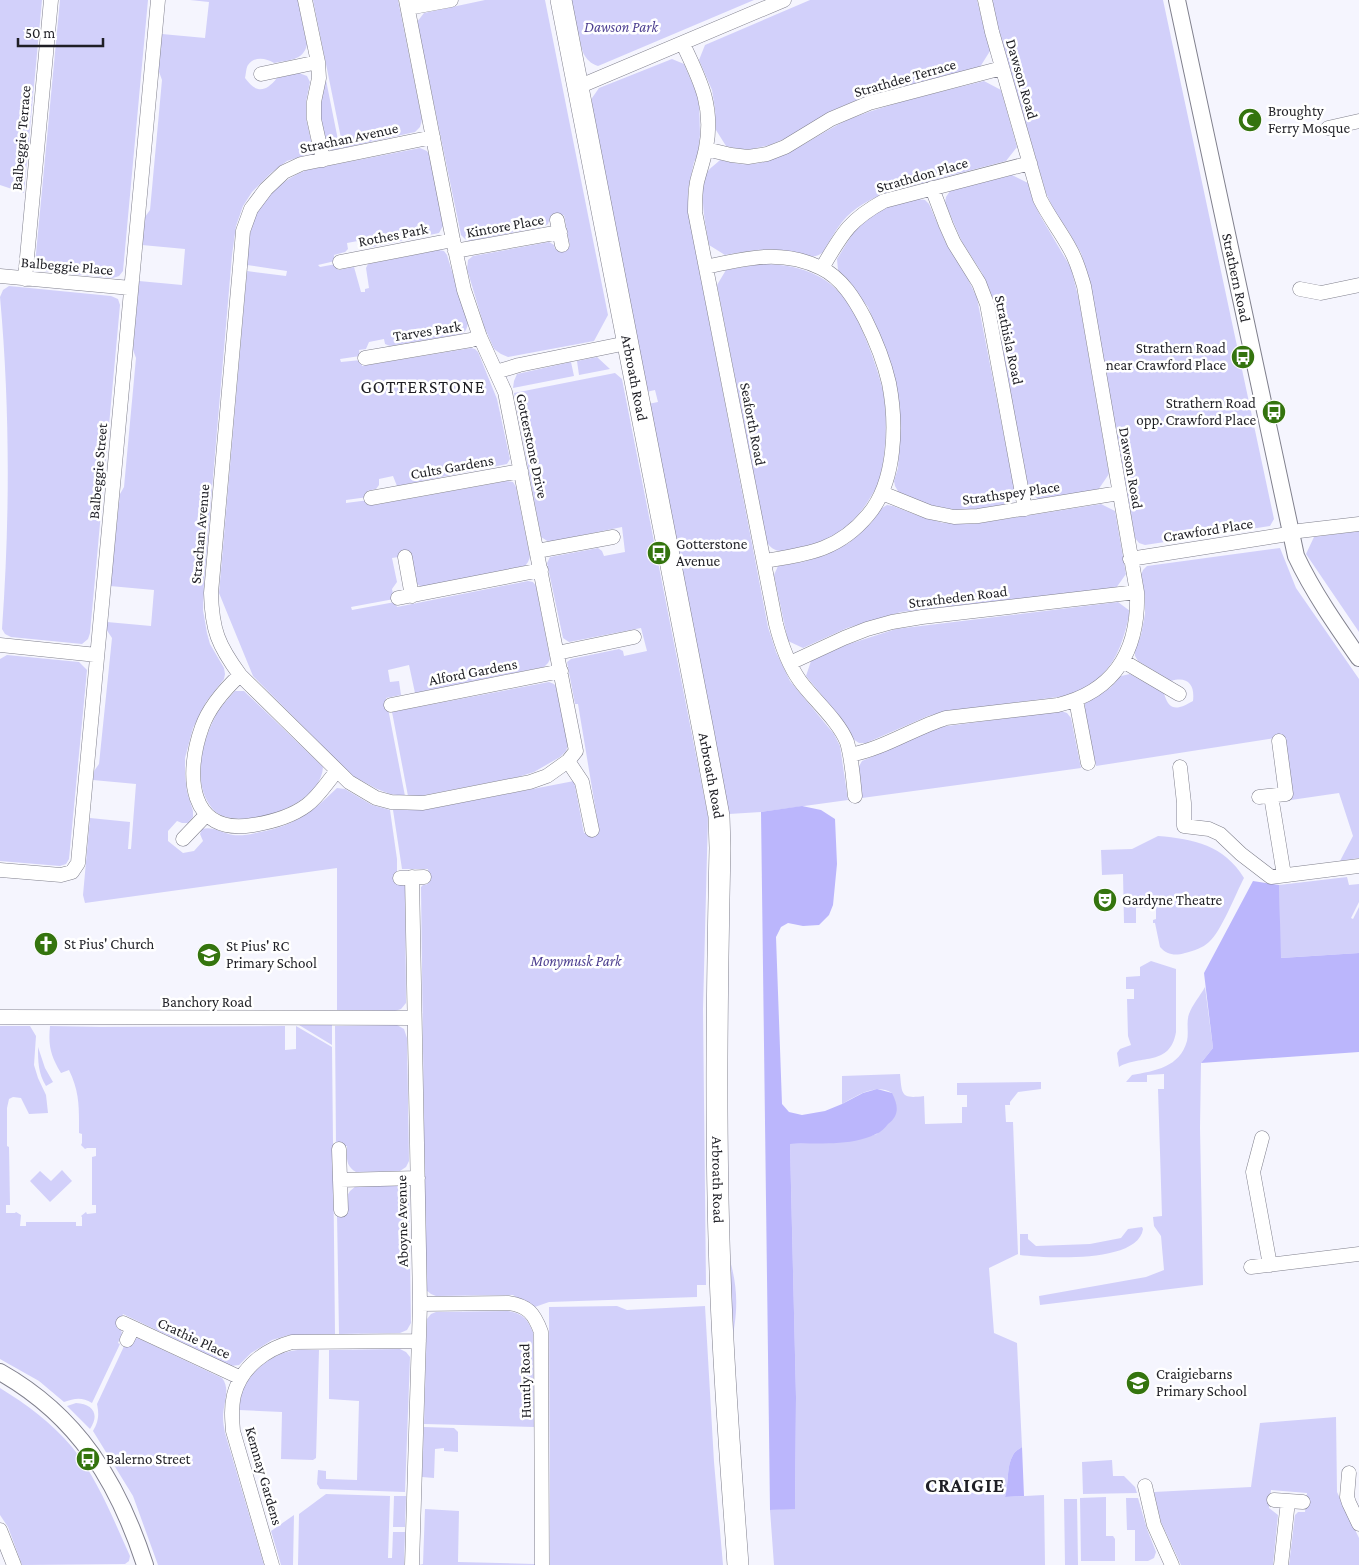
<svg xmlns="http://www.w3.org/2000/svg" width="1359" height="1565" font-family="'Crimson Pro',serif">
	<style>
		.green { fill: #d2d0fa }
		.forest { fill: #bbb6fc }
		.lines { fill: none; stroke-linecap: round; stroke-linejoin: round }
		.minor-casing { stroke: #80808d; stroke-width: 15 }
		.tertiary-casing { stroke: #80808d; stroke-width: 18 }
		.primary-casing { stroke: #80808d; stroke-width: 22 }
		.minor { stroke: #fff; stroke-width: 14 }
		.tertiary { stroke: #fff; stroke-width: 16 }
		.primary { stroke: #fff; stroke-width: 21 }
		.labels { text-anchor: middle; stroke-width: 5; stroke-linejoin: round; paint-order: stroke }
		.park-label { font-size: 15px; font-style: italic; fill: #4d3f90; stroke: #fff }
		.street-label { font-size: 15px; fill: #1f1f25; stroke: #fff }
		.poi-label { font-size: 15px; fill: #1f1f25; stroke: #fff; text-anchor: start }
		.quarter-label { font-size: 18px; letter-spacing: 1px; fill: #1f1f25; stroke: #fff }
		.district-label { font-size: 20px; font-weight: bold; letter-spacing: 1px; fill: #1f1f25; stroke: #fff }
	</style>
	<rect width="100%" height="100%" fill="#f5f5fe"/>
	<path class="green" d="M0,0H42L24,193L0,185Z
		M60,0H148L123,271L119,276L113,278L43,271L38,268L35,264Z
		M190,0H298L307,45C303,61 288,60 274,63C266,58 254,56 248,65C246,68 246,74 245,78C256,93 265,93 277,78L299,73L307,76L310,82L306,102V118L312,145L310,150L306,155L287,161L271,173L252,192L243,206L236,226L232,255L204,583L203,610L207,633L210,644L224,668L225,674L224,679L206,702L193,728L185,758V775L187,792L193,811V817L188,823H182L177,821L168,831V841L183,853L194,851L203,841L200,834L202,829C213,826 222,833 233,835C242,836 251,834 260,832C296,825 311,813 337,788L345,789L372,805L390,810L397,859V884L405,886L406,1003L401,1009L395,1011L337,1010V868L85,903L83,895L90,818L130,822L128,849H131L136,784L93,780L94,771L99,764L112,638L106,629L107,622L151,626L154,590L110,586L120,494L124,487L136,358L133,350L139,281L182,285L185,249L142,245L145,217L150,210L162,80L158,69L162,34L205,38L209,2Z
		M313,0H398L422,120L420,127L415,132L343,148Z
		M485,0H545L608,315L594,341L508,357L501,354L494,349L484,326L467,269L468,260L473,256L549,242L554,245L555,249L570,246L564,215L550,218L548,224L543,227L469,241L465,239L461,235L417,22L424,13Z
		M569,0H754L598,66C583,61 581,48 579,34L576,35Z
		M810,0H977L990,51L980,67L867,96L831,111L791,136L770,145L752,149H739L726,146L716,130L715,109L712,90L699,60L705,45Z
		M992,0H1163L1274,519L1270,526L1145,545L1139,543L1135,538L1089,279L1081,253L1067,229L1055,212L1046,193L999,32Z
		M672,59L684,64L699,99L700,135L698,155L694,162L688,190V211L768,627L776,652L790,681L834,734L840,746L848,800L761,812L729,814L648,404L658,402L655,390L646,392L591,108L592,98L599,88Z
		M326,80L340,150H332L325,144L318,112L323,81Z
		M984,81L1001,90L1017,147L1006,161L888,192C871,199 854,207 842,222C835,231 829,242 823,252C811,263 794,251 781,250C761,248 744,252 725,255L709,245C706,227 697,186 708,171C711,167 717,163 720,160C726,161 733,163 739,164C782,168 817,131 855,117C897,101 941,92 984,81Z
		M420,148L427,151L430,156L443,226L439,233L372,247C366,248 364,246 363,240L347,243L348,249L345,252L334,255L335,261L318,265L320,267L336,264L338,270L354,267L361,292H365V289L369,288L366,268L368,264L439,250L444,251L447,255L468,324L466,330L462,334L390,346L385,344L384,339L369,342L366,349L359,350L360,356L340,359L341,362L361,360L362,366L471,348L475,349L478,352L497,399L510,459L507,464L397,486L393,476L379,479V485L376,489L367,491L368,497L346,500V503L369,500L375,505L507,481L513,482L516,487L530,557L528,562L525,566L422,587L417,584L411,555L392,558L397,582L392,589L394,599L351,607L352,610L395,602L397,607L528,581L533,582L536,586L550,659L548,663L544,667L415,693L409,665L388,670L390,682L399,681L401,695L386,698L405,796L390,794L377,789L351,775L253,676L219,593L247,271L286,276L287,271L247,265C248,255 249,244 250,234C255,204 280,180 307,170Z
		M1012,175L1028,183L1033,201L1041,217L1071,268L1079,300L1109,474L1098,490L1038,499L1029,492L996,316L991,294L982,273L962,242L945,203L946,197L950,191Z
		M918,199L925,200L929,204L945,241L966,275L977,298L1015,492L1013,499L1008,504L980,509L957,510L935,507L899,493L895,486L894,481L898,468L900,433L897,388L890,362L868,307L838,270L837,259L856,228L876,213L887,207Z
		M761,264C782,264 801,267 820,277C833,284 847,299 854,312C857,317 859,324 862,330C870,349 878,370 883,391C888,416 886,457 879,481C877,487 873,493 870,498C854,525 832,541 801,547C787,550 777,556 767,543L717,285L726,270Z
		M9,286L111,296L118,299L120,305L90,633L88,639L82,644L11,637L5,634L2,629C10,518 10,407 0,297L3,290Z
		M597,357L610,369L579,375L577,361Z
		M571,362L574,376L513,388L514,381L517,374Z
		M615,373L622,379L708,816L703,1009L706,1285H697V1297L549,1302L532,1308L513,1295L436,1296L431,1294L426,1290L421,887L423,885L428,884V869H402L393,810H424L574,781L584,833L599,830L578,704H575L567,662L571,659L619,649L623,651L624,656L647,651L641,628L569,642L563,638L547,563L550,557L598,548L602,551L604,556L625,552L622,527L549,542L541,537L514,393Z
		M1101,504L1115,511L1126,574L1116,588L901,612L847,628L803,648L788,641L774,575L778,566L803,562L826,555L849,543L871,523L882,508L887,505L893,506L919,516L943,523L974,524Z
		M1359,531V632L1306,554L1314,537Z
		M1280,548L1296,588L1359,679V858L1340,861L1353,836L1339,793L1291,800L1282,737L1096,766L1085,712V702L1110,688L1121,676L1130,674L1164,693C1169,713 1179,709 1193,701C1195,685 1188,676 1171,681L1138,661L1135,656V650L1141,635L1145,614V596L1141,575L1143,570L1147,566Z
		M1118,602L1130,611C1123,644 1115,671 1083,689C1078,692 1071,694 1065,696L944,712L928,716L866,743H859L853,739L845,724L806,676L811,661L846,645L896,629Z
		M7,655L79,662L87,670L69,859L66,864L60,866L0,861V659Z
		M549,682L554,684L556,687L568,745L566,751L560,757L534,772L518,777L420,796H408L392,712Z
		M235,691H244L323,767C321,804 254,827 223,816C217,814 212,809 209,804C193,779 202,744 214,719C219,708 227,700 235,691Z
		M1061,711L1067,713L1071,718L1081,768L862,798L858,768L862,761L940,727Z
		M1158,836C1194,839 1224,845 1244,878C1236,893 1221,932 1209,942C1203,948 1193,951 1185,953C1175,956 1167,955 1160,947L1155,923H1153V920L1156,919V907L1136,908V923H1124L1123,874L1102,875L1101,850L1132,849Z
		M1347,877L1349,885L1359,884V902L1351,918L1353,919L1359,907V953L1280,958L1279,885Z
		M1151,961L1176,969V1032C1170,1067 1141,1054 1119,1067L1117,1053L1120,1049L1131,1045L1128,1036L1127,999H1134V989H1126V977L1140,976V967Z
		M1205,987L1213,1048L1201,1063L1200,1128L1203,1285L1040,1305L1039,1296L1146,1277L1164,1270L1161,1236L1154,1226L1153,1217L1162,1216L1158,1089H1164V1074L1147,1075V1082H1126L1132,1075C1155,1071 1180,1067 1187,1041C1189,1032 1186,1022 1189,1014C1192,1005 1200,996 1205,987Z
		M299,1025H332V1045Z
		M397,1025L404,1029L407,1038L409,1161L406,1167L400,1171L356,1172C345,1166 347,1157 347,1146H336L335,1026Z
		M0,1026H30L36,1036L34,1065L38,1078L46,1095L48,1113L29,1114L21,1098L13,1097L9,1099L7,1108V1146L9,1147L10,1205H6V1213H15L16,1212L21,1215L20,1226H26V1222H76V1226H82V1217L81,1216L86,1212L87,1214L96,1213V1205H92V1157L96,1156V1148H87L85,1149L81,1145L82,1143V1134L79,1133C79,1108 80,1093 69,1070L61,1073C51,1056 48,1047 50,1026L100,1027L285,1026V1050L296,1049V1026L332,1047L335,1334L289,1335L272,1340L251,1353L239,1365L231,1366L123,1314L117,1328L121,1330L122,1334L118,1343L120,1344L92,1403C82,1397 75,1398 64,1402L39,1381L0,1359Z
		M38,1047L45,1068L53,1082L46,1086C38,1073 38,1061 38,1047Z
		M900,1074C902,1095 901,1099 924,1096L925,1124L962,1123V1107H967V1095H957V1083L1041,1082V1089L1018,1092L1010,1102V1105H1005L1006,1122H1013L1018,1254L989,1268L994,1333L1017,1343L1022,1447C1019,1449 1014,1452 1013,1455C1006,1467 1009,1484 1005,1497L1044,1495L1045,1565H774L770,1510L795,1508L796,1397L790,1144L851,1141L877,1134L892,1093C875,1083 857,1096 842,1104V1076Z
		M62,1170L72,1181L50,1202L30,1181L40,1171L51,1181Z
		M356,1186H400L406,1188L409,1195L411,1323L407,1330L400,1333L339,1334L337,1213L350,1191Z
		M1142,1227L1143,1229C1138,1264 1045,1258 1020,1255V1234H1028V1239L1036,1246L1090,1244L1121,1238L1128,1229Z
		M727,1250C738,1285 739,1308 731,1344Z
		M617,1306L627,1310L705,1306L714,1462L723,1565H550L549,1307Z
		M508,1311C523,1314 527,1318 533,1332L534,1427L424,1424L427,1319L431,1314L436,1312Z
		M138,1338L222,1378C231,1389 223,1404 223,1417C223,1422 224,1428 225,1433L264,1565H158L133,1496L93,1431C99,1421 99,1414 97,1404L126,1342Z
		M400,1349L406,1352L410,1357L405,1492L320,1489L317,1484L318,1470L326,1471V1479L357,1480L359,1401L329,1399V1350Z
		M319,1350L316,1458L313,1460L281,1459L282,1412L239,1410C240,1405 240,1399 241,1394C248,1374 269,1355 291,1351C299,1349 310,1350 319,1350Z
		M0,1388C26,1404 52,1423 72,1447C98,1479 113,1519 130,1556L129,1561L125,1564L22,1565L8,1527L0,1515Z
		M76,1403C93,1404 100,1414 90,1429L67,1406Z
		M1336,1417L1337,1492L1359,1538V1565H1289L1295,1515L1298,1512H1305L1307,1493L1271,1490L1269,1508L1278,1515L1273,1565H1181L1161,1522L1154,1492L1251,1487L1260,1423Z
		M424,1427L454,1428L458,1432V1452L444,1451V1448L435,1449L434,1478L422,1477Z
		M1112,1460L1113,1476H1124L1135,1487L1137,1493L1083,1494L1082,1462Z
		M326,1494L390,1496L388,1558H392L393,1532H405L404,1565H298L299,1514Z
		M394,1496H406L405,1527H393Z
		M1106,1497V1536H1113L1115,1539V1561H1081L1080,1498Z
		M1126,1498H1138L1147,1529L1156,1552L1154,1558L1148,1561H1135V1530H1127Z
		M1064,1499H1077L1078,1565H1065Z
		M425,1509L459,1511L458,1562L535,1564V1565H419L423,1564Z
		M294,1515L293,1565H281L271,1531Z"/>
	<path class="forest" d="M802,806L821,810L835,819L837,864L833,905L829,915L819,925L803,926L788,923L781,927L776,937L782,1104L789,1112L802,1115L825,1111L842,1104L863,1093L877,1089L892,1093C898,1105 900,1115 888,1124C885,1128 881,1132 876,1134C850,1147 818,1142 790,1144L796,1397L795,1509L770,1510L761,812Z
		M1253,881L1279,885L1281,958L1359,953V1052L1201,1063L1213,1048L1204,973Z
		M1022,1447L1024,1496L1005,1497C1009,1484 1006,1467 1013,1455C1014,1452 1019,1449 1022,1447Z"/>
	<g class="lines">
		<g class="minor-casing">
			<path id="minor" d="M305,0L318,62L319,78L314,102V119L323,160
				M406,0L453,240L464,290L480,337L505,392L576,751L568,761L582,782L592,830
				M408,8L451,0
				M683,44C700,80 714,106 706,148C704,159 700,170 697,182C695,192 695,202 695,212L776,624C781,644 788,664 800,681C814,700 838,720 847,742C852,759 853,778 855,796
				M261,74L318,62
				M578,87L784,0
				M1328,128L1359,121
				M433,137L301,164L284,172L266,189L251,209L243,231L240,267L211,593C212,630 218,645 240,675L349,782L376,798L391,802L423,803L530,782L547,776L568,761
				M706,149L731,155L748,157L767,154L785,147L831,119L869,103L1002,68
				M932,188L946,225L954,243L979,283L987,304L1025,509
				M557,220L562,245
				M455,251L560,232
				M340,262L453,240
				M706,267C746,258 782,249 821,268C842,278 855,300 865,319C875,339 884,361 889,383C897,424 896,482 868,515C838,551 807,554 764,561
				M822,268C842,234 849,220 884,201L1030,163
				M0,276L131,288
				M25,279L51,0
				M1300,289L1321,293L1359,285
				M365,358L471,340L480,337
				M496,372L519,365L627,343
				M882,493L929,512L954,517L978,516L1119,493
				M371,498L521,471
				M537,551L613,537
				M405,557L412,596
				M1130,559L1282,535L1299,531L1359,524
				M398,598L541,570
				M0,645L97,655
				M557,653L634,637
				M1123,661L1179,694
				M790,663L844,638L867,629L892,622L922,617L1137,592
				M240,675C224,690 209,707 202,727C185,774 188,836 253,825C272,822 291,817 307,805C319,796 327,782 337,771
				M1076,700L1088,763
				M391,705L561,671
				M850,755C883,749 914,728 946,718L1058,705C1116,691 1139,649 1137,592L1084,286C1080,273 1077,261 1070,249C1061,232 1049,217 1040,199L992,32L985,0
				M1180,767L1184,803V826L1209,829L1220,834L1241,854L1271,877L1359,866
				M1271,796L1284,875
				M1259,797L1286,794L1279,741
				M183,839L206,815
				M0,870L61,875L72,872L78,863L158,0
				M400,878L424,877
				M0,1017L414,1018
				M1262,1138L1253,1172L1270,1265
				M339,1149L341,1210
				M340,1180L418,1178
				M1251,1267L1359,1254
				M420,1304L508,1303C528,1306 534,1313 541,1332L542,1565
				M123,1323L241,1378
				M127,1340L133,1328
				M1349,1473L1347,1497L1349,1503L1359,1524
				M1145,1486L1154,1525L1172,1565
				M1274,1500L1303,1502
				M0,1530L14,1565
				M272,1565L233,1431C232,1419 231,1407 234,1395C241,1367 266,1349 292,1342L419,1341
				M412,1565L420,1304L412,877
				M1281,1565L1288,1501"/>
		</g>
		<g class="tertiary-casing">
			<g id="tertiary">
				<path id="s1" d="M1177,0L1296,556C1313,592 1336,625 1359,658"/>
				<path d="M0,1372C78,1416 118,1482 145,1565"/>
			</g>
		</g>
		<g class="primary-casing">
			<g id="primary">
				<path id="s2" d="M561,0L703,730L719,816L720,848C717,989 715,1130 720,1271C723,1369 731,1467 738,1565"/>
			</g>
		</g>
		<use href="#minor" class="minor"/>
		<use href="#tertiary" class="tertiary"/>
		<use href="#primary" class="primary"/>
	</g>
	<defs>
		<g id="mosque-disc" transform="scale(1.25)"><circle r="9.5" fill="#34740e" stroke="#fff"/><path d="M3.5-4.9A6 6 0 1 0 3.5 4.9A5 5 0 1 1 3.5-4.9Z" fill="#fff"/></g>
		<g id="bus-disc" transform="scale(1.25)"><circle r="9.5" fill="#34740e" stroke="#fff"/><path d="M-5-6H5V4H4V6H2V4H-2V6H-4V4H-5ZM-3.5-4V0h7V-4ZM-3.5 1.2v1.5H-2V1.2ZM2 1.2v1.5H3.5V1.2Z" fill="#fff"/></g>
		<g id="theatre-disc" transform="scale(1.25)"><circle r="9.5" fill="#34740e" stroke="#fff"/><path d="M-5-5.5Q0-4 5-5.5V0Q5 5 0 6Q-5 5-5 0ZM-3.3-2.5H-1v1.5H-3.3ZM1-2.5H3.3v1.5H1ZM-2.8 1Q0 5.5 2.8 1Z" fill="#fff"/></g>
		<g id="church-disc" transform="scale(1.25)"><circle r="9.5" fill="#34740e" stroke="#fff"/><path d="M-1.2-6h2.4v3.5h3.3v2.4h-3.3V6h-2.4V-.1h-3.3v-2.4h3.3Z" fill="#fff"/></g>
		<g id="school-disc" transform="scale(1.25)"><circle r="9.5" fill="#34740e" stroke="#fff"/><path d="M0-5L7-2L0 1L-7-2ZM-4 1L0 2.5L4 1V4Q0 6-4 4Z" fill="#fff"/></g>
	</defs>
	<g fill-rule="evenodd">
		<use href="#mosque-disc" x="1250" y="120"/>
		<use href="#bus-disc" x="1243" y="357"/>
		<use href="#bus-disc" x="1274" y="412"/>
		<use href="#bus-disc" x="659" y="553"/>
		<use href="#theatre-disc" x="1105" y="900"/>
		<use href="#church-disc" x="46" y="944"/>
		<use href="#school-disc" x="209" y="955"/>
		<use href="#school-disc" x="1138" y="1383"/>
		<use href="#bus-disc" x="88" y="1459"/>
	</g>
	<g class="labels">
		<g class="park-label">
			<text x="621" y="32">Dawson Park</text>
			<text x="576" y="966">Monymusk Park</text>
		</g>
		<g class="street-label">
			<text transform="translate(905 78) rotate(-16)" y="5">Strathdee Terrace</text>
			<text transform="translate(1022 79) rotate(74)" y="5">Dawson Road</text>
			<text transform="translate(21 138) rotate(-85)" y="5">Balbeggie Terrace</text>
			<text transform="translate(349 138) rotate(-12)" y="5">Strachan Avenue</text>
			<text transform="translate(922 175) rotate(-16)" y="5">Strathdon Place</text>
			<text transform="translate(505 226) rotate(-10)" y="5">Kintore Place</text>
			<text transform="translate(393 235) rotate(-11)" y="5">Rothes Park</text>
			<text transform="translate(67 266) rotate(5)" y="5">Balbeggie Place</text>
			<text dy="5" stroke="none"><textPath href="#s1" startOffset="284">Strathern Road</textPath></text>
			<text transform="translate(427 331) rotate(-9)" y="5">Tarves Park</text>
			<text transform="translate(1009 340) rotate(78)" y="5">Strathisla Road</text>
			<text dy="5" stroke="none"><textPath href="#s2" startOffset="385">Arbroath Road</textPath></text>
			<text transform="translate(753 424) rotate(79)" y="5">Seaforth Road</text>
			<text transform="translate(532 446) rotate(78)" y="5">Gotterstone Drive</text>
			<text transform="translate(452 467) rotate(-10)" y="5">Cults Gardens</text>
			<text transform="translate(1131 468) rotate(80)" y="5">Dawson Road</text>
			<text transform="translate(98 471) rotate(-85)" y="5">Balbeggie Street</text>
			<text transform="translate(1011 493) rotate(-8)" y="5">Strathspey Place</text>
			<text transform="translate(1208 530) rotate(-9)" y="5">Crawford Place</text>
			<text transform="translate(200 534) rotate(-85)" y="5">Strachan Avenue</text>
			<text transform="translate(958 597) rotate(-7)" y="5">Stratheden Road</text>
			<text transform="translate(473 672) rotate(-11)" y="5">Alford Gardens</text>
			<text dy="5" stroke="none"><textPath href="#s2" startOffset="790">Arbroath Road</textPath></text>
			<text x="207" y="1007">Banchory Road</text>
			<text dy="5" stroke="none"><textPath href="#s2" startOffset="1195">Arbroath Road</textPath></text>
			<text transform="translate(402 1221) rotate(-91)" y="5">Aboyne Avenue</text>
			<text transform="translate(194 1338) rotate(25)" y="5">Crathie Place</text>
			<text transform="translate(525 1381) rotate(-91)" y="5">Huntly Road</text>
			<text transform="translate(264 1476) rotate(74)" y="5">Kemnay Gardens</text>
		</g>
		<g class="poi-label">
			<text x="1268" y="116">Broughty<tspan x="1268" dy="17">Ferry Mosque</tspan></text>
			<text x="1226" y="353" text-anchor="end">Strathern Road<tspan x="1226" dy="17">near Crawford Place</tspan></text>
			<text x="1256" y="408" text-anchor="end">Strathern Road<tspan x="1256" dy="17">opp. Crawford Place</tspan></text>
			<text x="676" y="549">Gotterstone<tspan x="676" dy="17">Avenue</tspan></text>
			<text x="1122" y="905">Gardyne Theatre</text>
			<text x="64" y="949">St Pius' Church</text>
			<text x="226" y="951">St Pius' RC<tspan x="226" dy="17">Primary School</tspan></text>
			<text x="1156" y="1379">Craigiebarns<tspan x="1156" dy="17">Primary School</tspan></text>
			<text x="106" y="1464">Balerno Street</text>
		</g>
		<g class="quarter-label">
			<text x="423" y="393">GOTTERSTONE</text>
		</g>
		<g class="district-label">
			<text x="965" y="1492">CRAIGIE</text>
		</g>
	</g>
	<path d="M18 38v8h85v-8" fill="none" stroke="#1f1f25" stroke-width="2.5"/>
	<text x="25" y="38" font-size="15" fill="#1f1f25" stroke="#ffffff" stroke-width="4" paint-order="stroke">50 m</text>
</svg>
